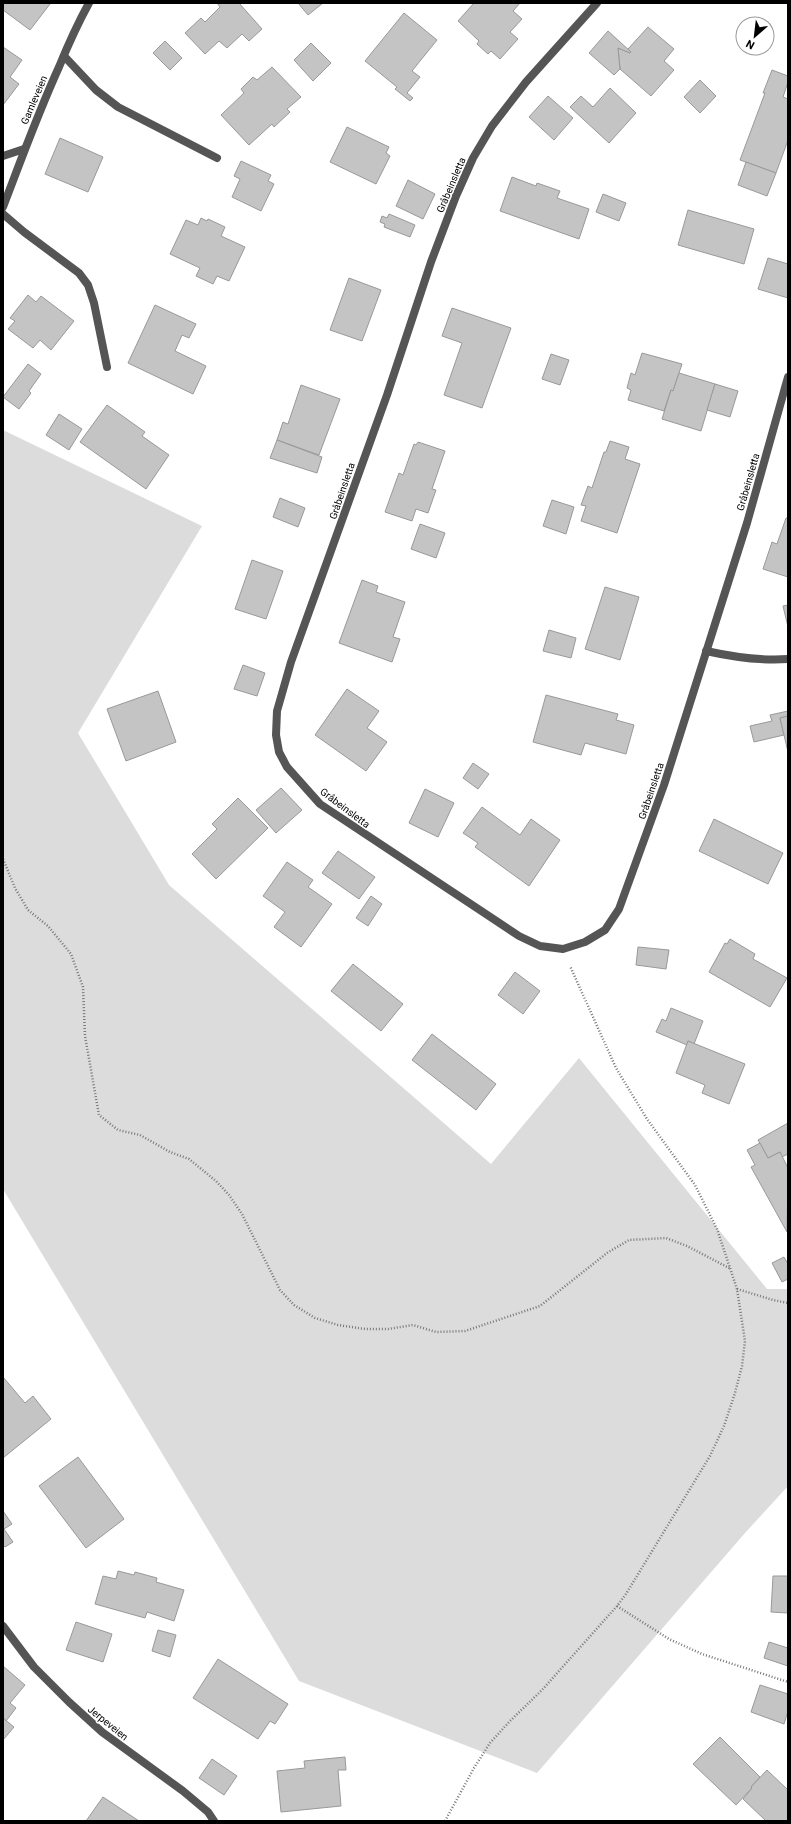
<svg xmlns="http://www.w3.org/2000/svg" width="791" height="1824" font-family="Roboto,sans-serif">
<rect width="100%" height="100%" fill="#fff"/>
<path fill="#dcdcdc" d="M 3,430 L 202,526 L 78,733 L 169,885 L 491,1164 L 579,1058 L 767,1289 L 788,1289 L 788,1486 L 745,1533 L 537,1773 L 299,1681 L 3,1189 Z"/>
<g fill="#c4c4c4" stroke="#999">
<path d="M 3,3 L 49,3 L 50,4 L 30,30 L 3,10 Z"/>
<path d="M 217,3 L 239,3 L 262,29 L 249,41 L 242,34 L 227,48 L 219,41 L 205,54 L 185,33 L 201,18 L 205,22 L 220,7 Z"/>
<path d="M 298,3 L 323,3 L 308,15 Z"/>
<path d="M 474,3 L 520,3 L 513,11 L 522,19 L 510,32 L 518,39 L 500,59 L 491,51 L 488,54 L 477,44 L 479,41 L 458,21 Z"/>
<path d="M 404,13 L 437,40 L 412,71 L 420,77 L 407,93 L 413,98 L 410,101 L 395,89 L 397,87 L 365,61 Z"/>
<path d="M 648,27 L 674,49 L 664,61 L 674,70 L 651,96 L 620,69 L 618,48 L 630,53 L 631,52 L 628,49 Z"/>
<path d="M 608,31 L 631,52 L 630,53 L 618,48 L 620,69 L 614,75 L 589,53 Z"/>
<path d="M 165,41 L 182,58 L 170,70 L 153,53 Z"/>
<path d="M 311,43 L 331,63 L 313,81 L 294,60 Z"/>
<path d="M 3,47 L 22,60 L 10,77 L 19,84 L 3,105 Z"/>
<path d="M 272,67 L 301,97 L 287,109 L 290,112 L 274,127 L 272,124 L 249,145 L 221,115 L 244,93 L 241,89 L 253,77 L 257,80 Z"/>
<path d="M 772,70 L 788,76 L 788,82 L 783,97 L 788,99 L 788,140 L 776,173 L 740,160 L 765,93 L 763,93 Z"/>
<path d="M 700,80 L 716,96 L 700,113 L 684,97 Z"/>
<path d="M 610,88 L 636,113 L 609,143 L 570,107 L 581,96 L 593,107 Z"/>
<path d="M 548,96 L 573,118 L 554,140 L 529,117 Z"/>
<path d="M 347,127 L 389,147 L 386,153 L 390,156 L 376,184 L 330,162 Z"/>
<path d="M 60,138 L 103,157 L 88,192 L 45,174 Z"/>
<path d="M 241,161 L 271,175 L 268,181 L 274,184 L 261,211 L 232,197 L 240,179 L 234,176 Z"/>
<path d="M 746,162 L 776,173 L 767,196 L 738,185 Z"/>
<path d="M 512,177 L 536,186 L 537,183 L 560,191 L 557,198 L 589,209 L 579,239 L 500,211 Z"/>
<path d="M 408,180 L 435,194 L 423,219 L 396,206 Z"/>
<path d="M 603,194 L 626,203 L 619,221 L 596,212 Z"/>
<path d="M 688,210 L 754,229 L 744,264 L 678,245 Z"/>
<path d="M 389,214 L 415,225 L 410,237 L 384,227 L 385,224 L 380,222 L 382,216 L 387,218 Z"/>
<path d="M 201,218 L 207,221 L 208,219 L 225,227 L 221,236 L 245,247 L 229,281 L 217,276 L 213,284 L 196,276 L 200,268 L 170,254 L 186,220 L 198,225 Z"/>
<path d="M 768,258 L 788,264 L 788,298 L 758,289 Z"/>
<path d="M 349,278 L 381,290 L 362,341 L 330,330 Z"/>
<path d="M 28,295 L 36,302 L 41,296 L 74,321 L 51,350 L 40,340 L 33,348 L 8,329 L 15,321 L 10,318 Z"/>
<path d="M 155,305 L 196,324 L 189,338 L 182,335 L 175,351 L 206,366 L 193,394 L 128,363 Z"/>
<path d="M 452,308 L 511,328 L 482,408 L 444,395 L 462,343 L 442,336 Z"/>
<path d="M 642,353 L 682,364 L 673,391 L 671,390 L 664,411 L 628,400 L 631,390 L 627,388 L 631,373 L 635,375 Z"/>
<path d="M 551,354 L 569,360 L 560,385 L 542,379 Z"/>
<path d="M 28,364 L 41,374 L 29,391 L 31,393 L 19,409 L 3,397 Z"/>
<path d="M 679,373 L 715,384 L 701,431 L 662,419 L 671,390 L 673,391 Z"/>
<path d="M 715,384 L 738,391 L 730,417 L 707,410 Z"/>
<path d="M 301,385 L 340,399 L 319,455 L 277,440 L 283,422 L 288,424 Z"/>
<path d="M 107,405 L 145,432 L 142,436 L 169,455 L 146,489 L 80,442 Z"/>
<path d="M 59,414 L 82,429 L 69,450 L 46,435 Z"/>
<path d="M 277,440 L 322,457 L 317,473 L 270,458 Z"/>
<path d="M 610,441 L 629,447 L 625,459 L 640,464 L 617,533 L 581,521 L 586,506 L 581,505 L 588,486 L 592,488 L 604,452 L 606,452 Z"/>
<path d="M 418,442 L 445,451 L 432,489 L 436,490 L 428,513 L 416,509 L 412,521 L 385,512 L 399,473 L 403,475 L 414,444 L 416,445 Z"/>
<path d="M 280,498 L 305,508 L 298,527 L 273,517 Z"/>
<path d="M 552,500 L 574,507 L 566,534 L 543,526 Z"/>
<path d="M 786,518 L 788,518 L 788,577 L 763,569 L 772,542 L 777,544 Z"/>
<path d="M 420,524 L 445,533 L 436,558 L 411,549 Z"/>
<path d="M 252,560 L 283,571 L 266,619 L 235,609 Z"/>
<path d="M 362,580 L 378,586 L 376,592 L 405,602 L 393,637 L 400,639 L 392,662 L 339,643 Z"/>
<path d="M 605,587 L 639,597 L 620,660 L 585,649 Z"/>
<path d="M 788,605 L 788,627 L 783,606 Z"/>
<path d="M 549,630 L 576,638 L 571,658 L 543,651 Z"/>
<path d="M 243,665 L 265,673 L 257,696 L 234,689 Z"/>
<path d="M 347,689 L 379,711 L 367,728 L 387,742 L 366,771 L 315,735 Z"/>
<path d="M 158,691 L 176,742 L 126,761 L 107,709 Z"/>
<path d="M 546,695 L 618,714 L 616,720 L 634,725 L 626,754 L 585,743 L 581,755 L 533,742 Z"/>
<path d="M 788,711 L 788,716 L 780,718 L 784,735 L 754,742 L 750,726 L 772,721 L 770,715 Z"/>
<path d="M 788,716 L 788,752 L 780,718 Z"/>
<path d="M 473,763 L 489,774 L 478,789 L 463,778 Z"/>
<path d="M 281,788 L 302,810 L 276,833 L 256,810 Z"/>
<path d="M 425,789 L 454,803 L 438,837 L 409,823 Z"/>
<path d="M 238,798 L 268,828 L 216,879 L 192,854 L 217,829 L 212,824 Z"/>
<path d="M 482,807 L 520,835 L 531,819 L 560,840 L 529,886 L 475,847 L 478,843 L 463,833 Z"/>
<path d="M 714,819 L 783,853 L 768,884 L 699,851 Z"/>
<path d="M 338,851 L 375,877 L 359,899 L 322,873 Z"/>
<path d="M 287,862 L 313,880 L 308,887 L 332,904 L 301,947 L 274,927 L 285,912 L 263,896 Z"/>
<path d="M 371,896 L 382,904 L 368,926 L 356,918 Z"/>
<path d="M 730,939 L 755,954 L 753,959 L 787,978 L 770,1007 L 709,972 L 725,943 L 727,944 Z"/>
<path d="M 638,947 L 669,950 L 666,969 L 636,965 Z"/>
<path d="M 353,964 L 403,1004 L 381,1031 L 331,991 Z"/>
<path d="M 515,972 L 540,991 L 523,1014 L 498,995 Z"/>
<path d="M 671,1008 L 703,1021 L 694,1044 L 688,1041 L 687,1045 L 656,1032 L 662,1019 L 666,1021 Z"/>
<path d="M 432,1034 L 496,1084 L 476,1110 L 412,1060 Z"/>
<path d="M 688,1041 L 745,1064 L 729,1104 L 702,1093 L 705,1085 L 676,1073 Z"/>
<path d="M 788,1123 L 788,1154 L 782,1157 L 780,1152 L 768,1158 L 758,1140 Z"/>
<path d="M 760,1143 L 768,1158 L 780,1152 L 788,1168 L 787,1232 L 751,1167 L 755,1165 L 747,1150 Z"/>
<path d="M 784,1257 L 788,1264 L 788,1279 L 782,1282 L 772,1263 Z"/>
<path d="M 3,1377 L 25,1403 L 33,1396 L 51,1419 L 3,1458 Z"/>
<path d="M 78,1457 L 124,1519 L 86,1548 L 39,1486 Z"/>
<path d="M 3,1511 L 12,1524 L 4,1529 L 13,1542 L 5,1547 L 3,1545 Z"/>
<path d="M 118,1571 L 134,1575 L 135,1572 L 157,1578 L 156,1582 L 184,1590 L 174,1621 L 147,1612 L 145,1618 L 95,1604 L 103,1576 L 116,1579 Z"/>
<path d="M 773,1576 L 788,1576 L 788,1613 L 771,1612 Z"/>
<path d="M 76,1622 L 112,1634 L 103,1662 L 66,1650 Z"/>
<path d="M 158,1630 L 176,1635 L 170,1657 L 152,1651 Z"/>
<path d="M 769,1642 L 788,1648 L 788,1666 L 764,1658 Z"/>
<path d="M 218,1659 L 288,1704 L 275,1724 L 270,1721 L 258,1739 L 193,1698 Z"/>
<path d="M 3,1666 L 25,1685 L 10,1703 L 16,1708 L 6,1721 L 3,1718 Z"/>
<path d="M 760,1685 L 788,1694 L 788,1711 L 784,1724 L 751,1712 Z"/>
<path d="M 3,1718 L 14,1727 L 3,1740 Z"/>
<path d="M 720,1737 L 760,1777 L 751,1787 L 752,1788 L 736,1805 L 693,1764 Z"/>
<path d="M 345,1757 L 346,1770 L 338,1770 L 341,1806 L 281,1812 L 277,1771 L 305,1768 L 304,1761 Z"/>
<path d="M 212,1759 L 237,1776 L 224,1795 L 199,1778 Z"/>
<path d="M 767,1770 L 788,1790 L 788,1821 L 766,1821 L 743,1799 L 752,1788 L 751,1787 Z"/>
<path d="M 103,1797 L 139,1821 L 86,1821 Z"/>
</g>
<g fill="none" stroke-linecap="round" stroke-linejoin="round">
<g stroke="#777" stroke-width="2.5" stroke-dasharray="1 2" stroke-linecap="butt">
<path d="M 3,859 L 15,888 L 28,910 L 48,926 L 71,954 L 83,987 L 85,1036 L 99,1115 L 118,1130 L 140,1135 L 170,1152 L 189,1159 L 216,1181 L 229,1195 L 242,1214 L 280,1290 L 294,1305 L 315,1318 L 338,1325 L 365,1329 L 388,1329 L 413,1325 L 436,1332 L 465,1331 L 540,1306 L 607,1253 L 629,1240 L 666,1238 L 687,1246 L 731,1269"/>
<path d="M 737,1289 L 773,1300 L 788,1303"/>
<path d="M 617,1606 L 669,1639 L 702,1654 L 788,1682"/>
<path d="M 445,1821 L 474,1768 L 490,1743 L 510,1721 L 542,1690 L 617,1606 L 626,1594 L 710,1456 L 724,1426 L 735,1393 L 742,1366 L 745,1341 L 737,1289 L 717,1229 L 695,1185 L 647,1119 L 616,1068 L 570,966"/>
</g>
<g stroke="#555" stroke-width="8">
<path d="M 64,56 L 96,90 L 118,107 L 217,158"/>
<path d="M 3,156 L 24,149"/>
<path d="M 3,214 L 24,232 L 79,273 L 88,285 L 94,303 L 107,367"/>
</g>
<g stroke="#555" stroke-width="8">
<path d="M 597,3 L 526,82 L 492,126 L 473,158 L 456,196 L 431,262 L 387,395 L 291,662 L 277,711 L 276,735 L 279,752 L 287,767 L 320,804 L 519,936 L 540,946 L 563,949 L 585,942 L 605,930 L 619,909 L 664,785 L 747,523 L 788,377"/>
<path d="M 3,207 C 21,160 38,113 59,67 C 68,45 78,23 89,3"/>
<path d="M 706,651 C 733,657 760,661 788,659"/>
<path d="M 3,1626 L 34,1667 L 69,1702 L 102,1732 L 183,1791 L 208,1812 L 214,1821"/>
</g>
</g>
<g text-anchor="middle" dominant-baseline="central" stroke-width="3" stroke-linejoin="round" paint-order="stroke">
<g font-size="10" fill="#000" stroke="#fff">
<text transform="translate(34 100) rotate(-67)">Gamleveien</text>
<text transform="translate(451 185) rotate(-67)">Gråbeinsletta</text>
<text transform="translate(748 482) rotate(-74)">Gråbeinsletta</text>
<text transform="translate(342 491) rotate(-71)">Gråbeinsletta</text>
<text transform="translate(651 791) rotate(-71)">Gråbeinsletta</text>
<text transform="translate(345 808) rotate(37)">Gråbeinsletta</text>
<text transform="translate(108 1723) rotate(39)">Jerpeveien</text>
</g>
</g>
<rect width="791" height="1824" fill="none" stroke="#000000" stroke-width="8"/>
<g transform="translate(755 36) rotate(208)"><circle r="19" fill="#ffffff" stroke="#999999"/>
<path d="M0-3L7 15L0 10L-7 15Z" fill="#000000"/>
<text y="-6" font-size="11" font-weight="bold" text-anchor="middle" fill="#000000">N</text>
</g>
</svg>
